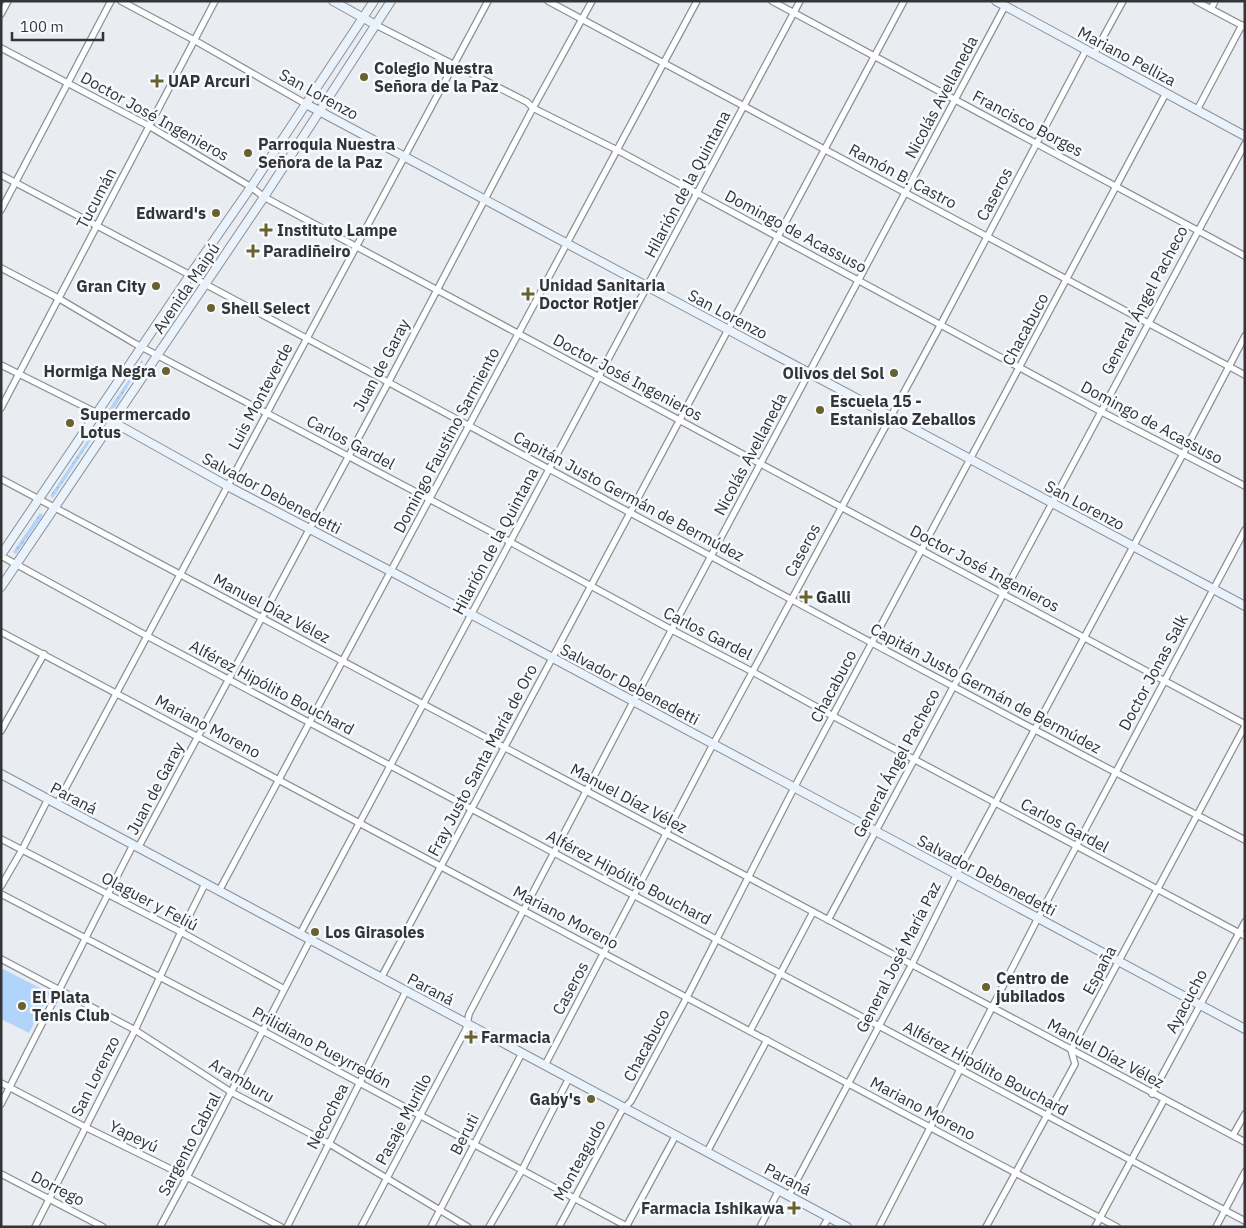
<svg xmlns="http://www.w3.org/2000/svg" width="1246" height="1228" font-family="'IBM Plex Sans',sans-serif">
<defs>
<pattern id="grass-dots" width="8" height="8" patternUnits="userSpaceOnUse" patternTransform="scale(1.25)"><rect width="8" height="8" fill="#b1d4fc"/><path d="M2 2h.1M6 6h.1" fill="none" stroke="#99b7d9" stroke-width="1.8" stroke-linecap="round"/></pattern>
</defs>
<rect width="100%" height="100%" fill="#e9edf2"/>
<g fill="url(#grass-dots)">
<path d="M 142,360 L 143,361 L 111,414 L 107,412 Z"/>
<path d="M 97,426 L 99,428 L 53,498 L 50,496 Z"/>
<path d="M 40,513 L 43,515 L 16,554 L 13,552 Z"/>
</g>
<path fill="#b1d4fc" d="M 1,968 L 50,993 L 29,1033 L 1,1019 Z"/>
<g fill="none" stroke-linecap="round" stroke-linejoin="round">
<defs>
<g id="street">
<path d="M 121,1 L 194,40 L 306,104"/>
<path d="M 548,1 L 1245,375"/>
<path d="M 772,1 L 1245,256"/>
<path d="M 1196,1 L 1245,27"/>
<path d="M 1211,9 L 1215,1"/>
<path d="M 1,14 L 8,1"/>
<path d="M 376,25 L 527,102 L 533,108 L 617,150 L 1100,411 L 1245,486"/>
<path d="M 1,48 L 149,126 L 251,187 L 264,197 L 1245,724"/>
<path d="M 1094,54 L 1123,1"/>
<path d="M 1197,110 L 1242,25"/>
<path d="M 1,175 L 190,275 L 205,284 C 552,469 896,659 1245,840"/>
<path d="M 1,210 L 111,1"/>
<path d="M 1,268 L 58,298 L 134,343 L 501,537 L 672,630 L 753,672 L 833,716 L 1245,936"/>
<path d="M 1,365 L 97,413"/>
<path d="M 1,408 L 215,1"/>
<path d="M 1,479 L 1245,1142"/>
<path d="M 1,556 L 147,636 L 1245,1221"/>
<path d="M 1,632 L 1117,1227"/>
<path d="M 1,731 L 44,654"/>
<path d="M 57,804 L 488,1"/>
<path d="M 1,839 L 181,932 L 284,989"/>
<path d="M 138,848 L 388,383 L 533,108 L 592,1"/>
<path d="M 1,886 L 22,850 L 48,799"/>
<path d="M 219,891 L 697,1"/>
<path d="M 1,894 L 263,1031 L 628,1227"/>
<path d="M 828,920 L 1245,144"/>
<path d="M 300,934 L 800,1"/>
<path d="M 1,959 L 135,1030 L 231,1092 L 328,1143 L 468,1227"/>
<path d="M 381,978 L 904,1"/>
<path d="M 750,1031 L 813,912"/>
<path d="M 545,1065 L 710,750 L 941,324 L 1086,50"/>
<path d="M 1,1083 L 85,1127 L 187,1177 L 281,1227"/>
<path d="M 1152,1094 L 1245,922"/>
<path d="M 1,1104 L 133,845"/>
<path d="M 1233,1135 L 1245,1114"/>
<path d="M 707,1152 L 767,1040"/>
<path d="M 1,1174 L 103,1227"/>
<path d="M 789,1195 L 912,964 L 960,868 L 1183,454 L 1245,336"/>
<path d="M 35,1227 L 135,1030 L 181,932 L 205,884"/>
<path d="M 160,1227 L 187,1177 L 310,940"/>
<path d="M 287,1227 L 406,991"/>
<path d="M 361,1227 L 466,1029 L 469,1014 L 633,702 L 1005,6"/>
<path d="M 431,1227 L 522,1053"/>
<path d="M 489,1227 L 522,1170 L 569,1078"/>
<path d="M 559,1227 L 621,1112 L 631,1101 L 687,997 L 794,788 L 1166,93"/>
<path d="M 626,1227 L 676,1135"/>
<path d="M 760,1227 L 779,1190"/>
<path d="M 823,1227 L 829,1217"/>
<path d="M 879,1227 L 1038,918 L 1245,530"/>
<path d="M 986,1227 L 1075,1064 L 1071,1050 L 1245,726"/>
<path d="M 1095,1227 L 1164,1100"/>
<path d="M 1216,1227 L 1245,1172"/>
</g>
<g id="secondary">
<path d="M 333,1 L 376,25"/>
<path d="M 996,1 L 1245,136"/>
<path d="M 306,104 L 1245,606"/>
<path d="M 97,413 L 233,489 L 396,574 L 1245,1029"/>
<path d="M 1,555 L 190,275 L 251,187 L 374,1"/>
<path d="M 1,587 L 264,197 L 391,1"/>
<path d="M 1,774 L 847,1227"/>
</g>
</defs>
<use href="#street" stroke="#8c9095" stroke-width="8"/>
<use href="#secondary" stroke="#8c9095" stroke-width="10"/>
<use href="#street" stroke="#fff" stroke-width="5.5"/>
<use href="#secondary" stroke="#eaf2fb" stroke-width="8"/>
</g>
<g fill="#68622e" stroke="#f7fafe" stroke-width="2">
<circle cx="364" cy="77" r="5"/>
<path d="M154.5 73.5h5v5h5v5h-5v5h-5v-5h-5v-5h5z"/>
<circle cx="248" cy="153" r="5"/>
<circle cx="216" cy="213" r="5"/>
<path d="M263.5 222.5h5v5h5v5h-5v5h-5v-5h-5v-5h5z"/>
<path d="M250.5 243.5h5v5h5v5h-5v5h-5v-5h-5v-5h5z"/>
<circle cx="156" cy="286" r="5"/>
<path d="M525.5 286.5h5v5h5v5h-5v5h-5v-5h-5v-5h5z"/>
<circle cx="211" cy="308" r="5"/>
<circle cx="166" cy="371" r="5"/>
<circle cx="894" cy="373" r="5"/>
<circle cx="820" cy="410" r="5"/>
<circle cx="70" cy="423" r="5"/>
<path d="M803.5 589.5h5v5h5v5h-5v5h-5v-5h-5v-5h5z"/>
<circle cx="315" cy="932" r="5"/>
<circle cx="986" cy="987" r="5"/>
<circle cx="22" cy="1006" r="5"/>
<path d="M468.5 1029.5h5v5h5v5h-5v5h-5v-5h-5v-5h5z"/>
<circle cx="591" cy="1099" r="5"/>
<path d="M791.5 1200.5h5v5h5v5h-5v5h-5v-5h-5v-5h5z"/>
</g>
<g text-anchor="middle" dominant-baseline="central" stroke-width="5" stroke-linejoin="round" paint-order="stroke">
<g font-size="16" fill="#323436" stroke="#f7fafe">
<text transform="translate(1127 56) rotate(28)">Mariano Pelliza</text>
<text transform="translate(319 94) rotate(29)">San Lorenzo</text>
<text transform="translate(941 97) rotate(-62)">Nicolás Avellaneda</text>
<text transform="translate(155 116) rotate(29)">Doctor José Ingenieros</text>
<text transform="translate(1028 123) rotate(28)">Francisco Borges</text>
<text transform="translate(903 176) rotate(28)">Ramón B. Castro</text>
<text transform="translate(687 184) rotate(-62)">Hilarión de la Quintana</text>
<text transform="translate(994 194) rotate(-62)">Caseros</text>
<text transform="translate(96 198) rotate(-62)">Tucumán</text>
<text transform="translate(796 231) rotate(28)">Domingo de Acassuso</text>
<text transform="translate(186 288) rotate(-56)">Avenida Maipú</text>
<text transform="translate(1144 300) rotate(-62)">General Ángel Pacheco</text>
<text transform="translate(728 314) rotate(28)">San Lorenzo</text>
<text transform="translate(1025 329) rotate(-62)">Chacabuco</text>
<text transform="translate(381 365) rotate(-62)">Juan de Garay</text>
<text transform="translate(628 377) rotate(28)">Doctor José Ingenieros</text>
<text transform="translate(260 396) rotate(-62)">Luis Monteverde</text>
<text transform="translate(1152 422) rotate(28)">Domingo de Acassuso</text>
<text transform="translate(446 440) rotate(-62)">Domingo Faustino Sarmiento</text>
<text transform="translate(351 442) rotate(28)">Carlos Gardel</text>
<text transform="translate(750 454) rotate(-62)">Nicolás Avellaneda</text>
<text transform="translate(272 493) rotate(28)">Salvador Debenedetti</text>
<text transform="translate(629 496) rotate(28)">Capitán Justo Germán de Bermúdez</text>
<text transform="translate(1085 505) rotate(28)">San Lorenzo</text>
<text transform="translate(495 541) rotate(-62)">Hilarión de la Quintana</text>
<text transform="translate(802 550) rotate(-62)">Caseros</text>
<text transform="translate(985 568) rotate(28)">Doctor José Ingenieros</text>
<text transform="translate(272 608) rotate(28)">Manuel Díaz Vélez</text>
<text transform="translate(708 633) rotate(27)">Carlos Gardel</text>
<text transform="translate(1153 672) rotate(-62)">Doctor Jonas Salk</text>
<text transform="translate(630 684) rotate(28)">Salvador Debenedetti</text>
<text transform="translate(833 686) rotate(-62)">Chacabuco</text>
<text transform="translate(272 687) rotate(28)">Alférez Hipólito Bouchard</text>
<text transform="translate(986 688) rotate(28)">Capitán Justo Germán de Bermúdez</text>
<text transform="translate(208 726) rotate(28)">Mariano Moreno</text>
<text transform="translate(482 760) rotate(-62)">Fray Justo Santa María de Oro</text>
<text transform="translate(896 763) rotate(-62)">General Ángel Pacheco</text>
<text transform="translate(155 788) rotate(-62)">Juan de Garay</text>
<text transform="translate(74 798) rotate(28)">Paraná</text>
<text transform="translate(629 798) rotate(28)">Manuel Díaz Vélez</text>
<text transform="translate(1065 825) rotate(28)">Carlos Gardel</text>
<text transform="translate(987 875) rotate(28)">Salvador Debenedetti</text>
<text transform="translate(629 877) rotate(28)">Alférez Hipólito Bouchard</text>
<text transform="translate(150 901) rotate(28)">Olaguer y Feliú</text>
<text transform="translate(566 917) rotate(28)">Mariano Moreno</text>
<text transform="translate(898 957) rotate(-63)">General José María Paz</text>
<text transform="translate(1099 970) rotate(-62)">España</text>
<text transform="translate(570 988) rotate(-62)">Caseros</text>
<text transform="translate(431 989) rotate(28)">Paraná</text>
<text transform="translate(1186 1001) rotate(-62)">Ayacucho</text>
<text transform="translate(646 1045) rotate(-62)">Chacabuco</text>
<text transform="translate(322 1047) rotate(28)">Prilidiano Pueyrredón</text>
<text transform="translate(1106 1053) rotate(28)">Manuel Díaz Vélez</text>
<text transform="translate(986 1068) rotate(28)">Alférez Hipólito Bouchard</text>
<text transform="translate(95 1076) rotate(-63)">San Lorenzo</text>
<text transform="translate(242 1080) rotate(30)">Aramburu</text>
<text transform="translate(923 1108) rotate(28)">Mariano Moreno</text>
<text transform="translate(327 1116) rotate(-63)">Necochea</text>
<text transform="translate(403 1119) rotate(-62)">Pasaje Murillo</text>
<text transform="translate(464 1134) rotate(-63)">Beruti</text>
<text transform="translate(134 1136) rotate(26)">Yapeyú</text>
<text transform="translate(189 1144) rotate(-62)">Sargento Cabral</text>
<text transform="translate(579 1160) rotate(-61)">Monteagudo</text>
<text transform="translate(788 1179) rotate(28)">Paraná</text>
<text transform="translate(58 1188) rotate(27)">Dorrego</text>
</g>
<g font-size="16" font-weight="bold" fill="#323436" stroke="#f7fafe" text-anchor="start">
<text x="374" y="68">Colegio Nuestra<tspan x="374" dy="18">Señora de la Paz</tspan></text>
<text x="168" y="81">UAP Arcuri</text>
<text x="258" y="144">Parroquia Nuestra<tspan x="258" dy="18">Señora de la Paz</tspan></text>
<text x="206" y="213" text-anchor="end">Edward's</text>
<text x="277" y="230">Instituto Lampe</text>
<text x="263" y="251">Paradiñeiro</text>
<text x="539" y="285">Unidad Sanitaria<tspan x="539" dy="18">Doctor Rotjer</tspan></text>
<text x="146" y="286" text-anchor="end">Gran City</text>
<text x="221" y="308">Shell Select</text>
<text x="156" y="371" text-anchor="end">Hormiga Negra</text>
<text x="884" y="373" text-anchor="end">Olivos del Sol</text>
<text x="830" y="401">Escuela 15 -<tspan x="830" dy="18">Estanislao Zeballos</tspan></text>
<text x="80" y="414">Supermercado<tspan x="80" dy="18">Lotus</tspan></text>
<text x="816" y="597">Galli</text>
<text x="325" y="932">Los Girasoles</text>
<text x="996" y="978">Centro de<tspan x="996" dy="18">jubilados</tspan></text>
<text x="32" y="997">El Plata<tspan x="32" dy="18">Tenis Club</tspan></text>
<text x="481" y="1037">Farmacia</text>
<text x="581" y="1099" text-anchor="end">Gaby's</text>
<text x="784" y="1208" text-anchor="end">Farmacia Ishikawa</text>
</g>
</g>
<rect width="1246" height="1228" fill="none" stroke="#323436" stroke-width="5"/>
<path d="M12 32v8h91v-8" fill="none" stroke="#323436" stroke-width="2.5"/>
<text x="20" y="32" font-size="15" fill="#323436" stroke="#f7fafe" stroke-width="4" paint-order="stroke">100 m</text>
</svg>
